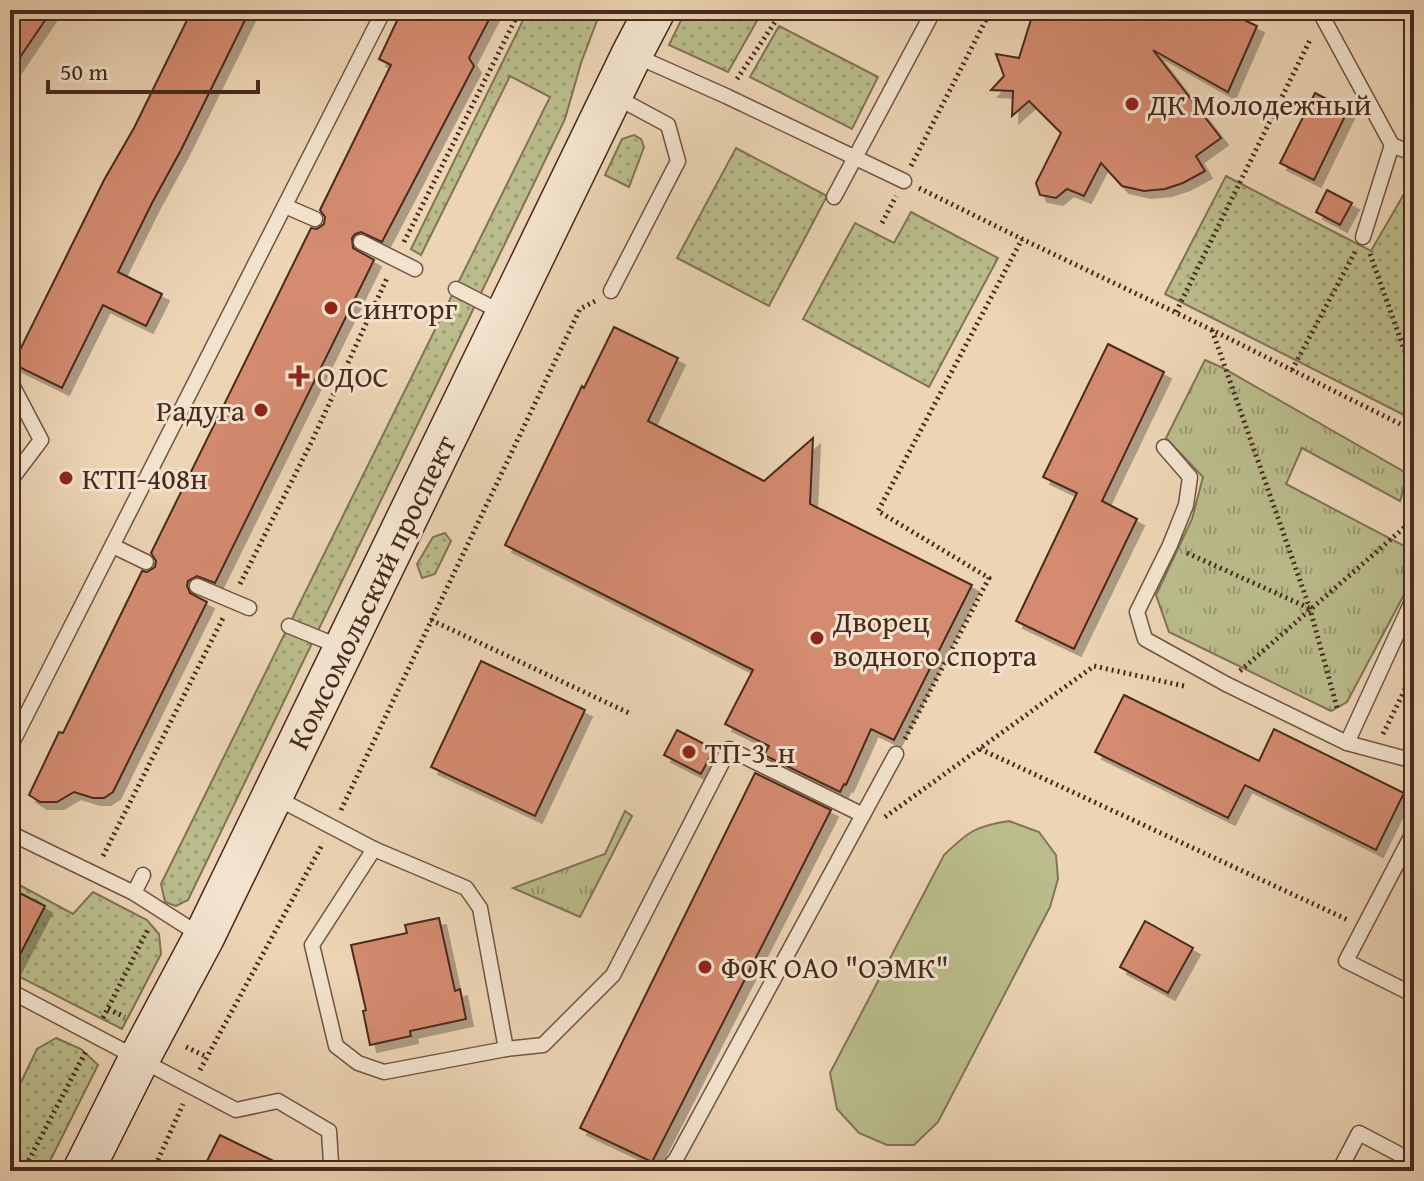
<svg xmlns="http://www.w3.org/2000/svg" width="1424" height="1181" font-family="'Gentium Book Plus',serif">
<defs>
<pattern id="grass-dots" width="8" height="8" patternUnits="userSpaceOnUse" patternTransform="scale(2)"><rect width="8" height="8" fill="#babc8b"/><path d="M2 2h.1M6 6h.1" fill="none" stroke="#999971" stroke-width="1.8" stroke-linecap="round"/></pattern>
<pattern id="park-tufts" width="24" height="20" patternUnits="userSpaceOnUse" patternTransform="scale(2)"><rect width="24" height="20" fill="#babc8b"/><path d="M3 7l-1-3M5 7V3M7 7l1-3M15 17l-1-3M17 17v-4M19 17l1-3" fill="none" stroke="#999971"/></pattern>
<filter id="shadow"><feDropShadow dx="7" dy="7" stdDeviation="0" flood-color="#0004"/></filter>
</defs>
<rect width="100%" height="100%" fill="#ecd4b4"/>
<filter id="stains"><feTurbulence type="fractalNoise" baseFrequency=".0025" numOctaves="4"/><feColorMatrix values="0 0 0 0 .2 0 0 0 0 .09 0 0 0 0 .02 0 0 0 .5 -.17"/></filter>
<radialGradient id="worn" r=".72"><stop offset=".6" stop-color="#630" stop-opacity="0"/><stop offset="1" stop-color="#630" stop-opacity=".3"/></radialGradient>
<g fill="url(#grass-dots)" stroke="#817354" stroke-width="2">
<path d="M 528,10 L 601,10 L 581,63 L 565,119 L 188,900 L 176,906 L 165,902 L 161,884 L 550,97 L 510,76 L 421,255 L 411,249 Z"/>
<path d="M 686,10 L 763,10 L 728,72 L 669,45 Z"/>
<path d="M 779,26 L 878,77 L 852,129 L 750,77 Z"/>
<path d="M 634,135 L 641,139 L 644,147 L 629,187 L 605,175 L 622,139 Z"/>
<path d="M 736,148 L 827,196 L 769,306 L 677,258 Z"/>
<path d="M 1226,176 L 1371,251 L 1405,192 L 1414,197 L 1414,420 L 1165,294 Z"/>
<path d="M 911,212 L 998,258 L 929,387 L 803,319 L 855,223 L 894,243 Z"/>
<path d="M 445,533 L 451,541 L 435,574 L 422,578 L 417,564 L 433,537 Z"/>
<path d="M 10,880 L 73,914 L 93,892 L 147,920 L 159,934 L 161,954 L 122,1029 L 10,972 Z"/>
<path d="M 56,1038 L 81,1049 L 98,1065 L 45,1171 L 10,1171 L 10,1105 L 37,1049 Z"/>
</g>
<g fill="url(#park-tufts)" stroke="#817354" stroke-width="2">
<path d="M 1205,360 L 1223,368 L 1408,474 L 1400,501 L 1302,448 L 1286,484 L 1414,551 L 1414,576 L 1347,702 L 1331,711 L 1169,632 L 1156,595 L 1192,519 L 1203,477 L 1166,438 Z"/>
<path d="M 625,811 L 632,816 L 580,917 L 513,888 L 605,854 Z"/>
</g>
<path fill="#babc8b" stroke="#817354" stroke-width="2" d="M 1009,821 L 1039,832 L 1056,855 L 1058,879 L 1050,907 L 938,1122 L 914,1145 L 887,1145 L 859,1133 L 837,1109 L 830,1073 L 944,855 C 968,832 975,826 1009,821 Z"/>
<g fill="#d48b6f" stroke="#482a1d" stroke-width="2" filter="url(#shadow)">
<path d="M 10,10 L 52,10 L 10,72 Z"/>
<path d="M 192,10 L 250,10 L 181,150 L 152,203 L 118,272 L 162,294 L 146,326 L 103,305 L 62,388 L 13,364 L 104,180 L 134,128 Z"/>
<path d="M 402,10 L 494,10 L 469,58 L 474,66 L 382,242 L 361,232 L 355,234 L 352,238 L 353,248 L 374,260 L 215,583 L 197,576 L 188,581 L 187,586 L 190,593 L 207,602 L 113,792 L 104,798 L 93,798 L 74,792 L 57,802 L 40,802 L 29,795 L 59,732 L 63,733 L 142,571 L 147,572 L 155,567 L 156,561 L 151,553 L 311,228 L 317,229 L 324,224 L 325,217 L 320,210 L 391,65 L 379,59 Z"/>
<path d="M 1034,10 L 1223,10 L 1257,26 L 1228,92 L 1153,50 L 1221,138 L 1196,156 L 1205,171 L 1183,183 L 1165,189 L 1144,191 L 1122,186 L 1101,163 L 1084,196 L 1067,189 L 1056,198 L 1040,195 L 1036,183 L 1061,133 L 1029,101 L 1012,116 L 1013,91 L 991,90 L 1004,76 L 996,54 L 1019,58 Z"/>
<path d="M 1315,93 L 1348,110 L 1314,180 L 1280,163 Z"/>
<path d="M 1327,190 L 1352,203 L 1340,225 L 1316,212 Z"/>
<path d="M 614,327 L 678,358 L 648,421 L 764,481 L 813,438 L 810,504 L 972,585 L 894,740 L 871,729 L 846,785 L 844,784 L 840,792 L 764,755 L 769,746 L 725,724 L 753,670 L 505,545 L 582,386 L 584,388 Z"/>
<path d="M 1108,344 L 1164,372 L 1102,501 L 1137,519 L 1074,649 L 1016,621 L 1077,493 L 1043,477 Z"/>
<path d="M 481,661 L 585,710 L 535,816 L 431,767 Z"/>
<path d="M 1124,695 L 1259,761 L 1274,729 L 1404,793 L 1376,850 L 1245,785 L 1228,818 L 1095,752 Z"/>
<path d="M 677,730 L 714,749 L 701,774 L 664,755 Z"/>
<path d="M 755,773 L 831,810 L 652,1162 L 580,1128 Z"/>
<path d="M 10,888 L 45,906 L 10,974 Z"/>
<path d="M 439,918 L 455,991 L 460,989 L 466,1019 L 410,1031 L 411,1036 L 370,1045 L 363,1011 L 366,1010 L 351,945 L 407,933 L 405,925 Z"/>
<path d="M 1145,921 L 1193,948 L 1168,993 L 1120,967 Z"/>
<path d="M 220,1135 L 294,1171 L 202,1171 Z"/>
</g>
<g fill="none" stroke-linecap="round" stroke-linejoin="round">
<defs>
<g id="service">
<path d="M 1322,16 L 1392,145 L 1414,154"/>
<path d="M 636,56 L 726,96 L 904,181"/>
<path d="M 834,197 L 934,10"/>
<path d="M 285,206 L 315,219"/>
<path d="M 1363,237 L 1392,145"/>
<path d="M 361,242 L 415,269"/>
<path d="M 456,289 L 505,314"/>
<path d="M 611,291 L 678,161 L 668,125 L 616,97"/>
<path d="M 10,381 L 41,440 L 10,481"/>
<path d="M 1164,447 L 1190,477 L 1186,505 L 1170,545 L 1137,612 L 1145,639 L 1226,684 L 1347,743 L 1414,761"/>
<path d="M 113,546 L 146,562"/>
<path d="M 197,586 L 249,608"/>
<path d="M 289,626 L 343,648"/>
<path d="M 1347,743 L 1414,597"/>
<path d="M 10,747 L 384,10"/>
<path d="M 273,796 L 374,849 L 466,888 L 480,908 L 506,1049"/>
<path d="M 1414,831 L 1346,961 L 1414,995"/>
<path d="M 10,833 L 134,893 L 200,935"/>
<path d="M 374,849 L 312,945 L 336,1046 L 358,1063 L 384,1072 L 506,1049 L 543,1045 L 613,975 L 729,749 L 863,815"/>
<path d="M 134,893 L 143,875"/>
<path d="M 10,991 L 236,1110 L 278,1101 L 329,1131 L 331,1163"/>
<path d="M 666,1171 L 676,1159 L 896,754"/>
<path d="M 1339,1171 L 1359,1133 L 1414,1162"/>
</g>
<path id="secondary" d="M 83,1171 L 139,1059 L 204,937 L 632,54 L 655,10"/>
</defs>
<use href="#service" stroke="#715443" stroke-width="17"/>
<use href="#secondary" stroke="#482a1d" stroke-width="43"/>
<g stroke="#482a1d" stroke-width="5" stroke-dasharray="2 4" stroke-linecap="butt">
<path d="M 1343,15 L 1414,10"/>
<path d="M 737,79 L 783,10"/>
<path d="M 911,166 L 991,10"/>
<path d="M 919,188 L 1022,239 L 1212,330 L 1414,431"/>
<path d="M 882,223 L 896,196"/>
<path d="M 404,242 L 520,10"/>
<path d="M 1370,254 L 1414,377"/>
<path d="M 1176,312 L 1311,38"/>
<path d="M 1212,330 L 1310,609 L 1338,711"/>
<path d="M 1292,370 L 1355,252"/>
<path d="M 1187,553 L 1309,608"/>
<path d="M 240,584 L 311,443 L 388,276"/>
<path d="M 431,620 L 631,714"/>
<path d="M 1240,671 L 1414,519"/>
<path d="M 1383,734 L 1414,671"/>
<path d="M 905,739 L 989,578 L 878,511 L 1022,239"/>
<path d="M 980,749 L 1348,920"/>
<path d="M 341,810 L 580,309 L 597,300"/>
<path d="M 885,817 L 1094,666 L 1184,686"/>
<path d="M 103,856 L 223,618"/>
<path d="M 1414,950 L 1408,960 L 1414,963"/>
<path d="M 108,1009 L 125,1017"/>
<path d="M 103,1018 L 149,927"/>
<path d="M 186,1047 L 207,1057"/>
<path d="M 200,1070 L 323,843"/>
<path d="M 23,1171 L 86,1051"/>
<path d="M 153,1171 L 183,1104"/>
</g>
<use href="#service" stroke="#f3e3ce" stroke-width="14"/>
<use href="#secondary" stroke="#f3e3ce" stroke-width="40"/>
</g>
<g fill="#8f2418" stroke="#f3e3ce" stroke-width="3">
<circle cx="1132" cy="104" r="8"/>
<circle cx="331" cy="308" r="8"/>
<path d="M295 364h8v8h8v8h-8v8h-8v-8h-8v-8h8z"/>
<circle cx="261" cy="410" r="8"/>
<circle cx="66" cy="478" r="8"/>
<circle cx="817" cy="638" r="8"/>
<circle cx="689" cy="752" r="8"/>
<circle cx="705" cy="967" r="8"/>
</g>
<g text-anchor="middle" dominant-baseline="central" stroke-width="6" stroke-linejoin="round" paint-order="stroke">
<g font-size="30" fill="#482a1d" stroke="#f3e3ce" text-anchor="start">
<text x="1148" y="104">ДК Молодежный</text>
<text x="347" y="308">Синторг</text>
<text x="317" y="376">ОДОС</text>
<text x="245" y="410" text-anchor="end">Радуга</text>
<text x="82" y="478">КТП-408н</text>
<text x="833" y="621">Дворец<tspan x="833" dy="34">водного спорта</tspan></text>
<text x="705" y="752">ТП-3_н</text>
<text x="721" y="967">ФОК ОАО "ОЭМК"</text>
</g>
<g font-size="30" fill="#482a1d" stroke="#f3e3ce">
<text transform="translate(371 592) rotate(-64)">Комсомольский проспект</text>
</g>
</g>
<rect width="1424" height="1181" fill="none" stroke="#ecd4b4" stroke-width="40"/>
<rect x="12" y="12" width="1400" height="1157" fill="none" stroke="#482a1d" stroke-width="4"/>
<rect x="20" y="20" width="1384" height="1141" fill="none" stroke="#482a1d" stroke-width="2"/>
<path d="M48 80v12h210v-12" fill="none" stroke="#482a1d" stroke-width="4"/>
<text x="60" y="80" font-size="24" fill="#482a1d" stroke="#f3e3ce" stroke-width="6" paint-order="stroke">50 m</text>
<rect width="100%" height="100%" filter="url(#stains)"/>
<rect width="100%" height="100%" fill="url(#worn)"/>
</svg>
